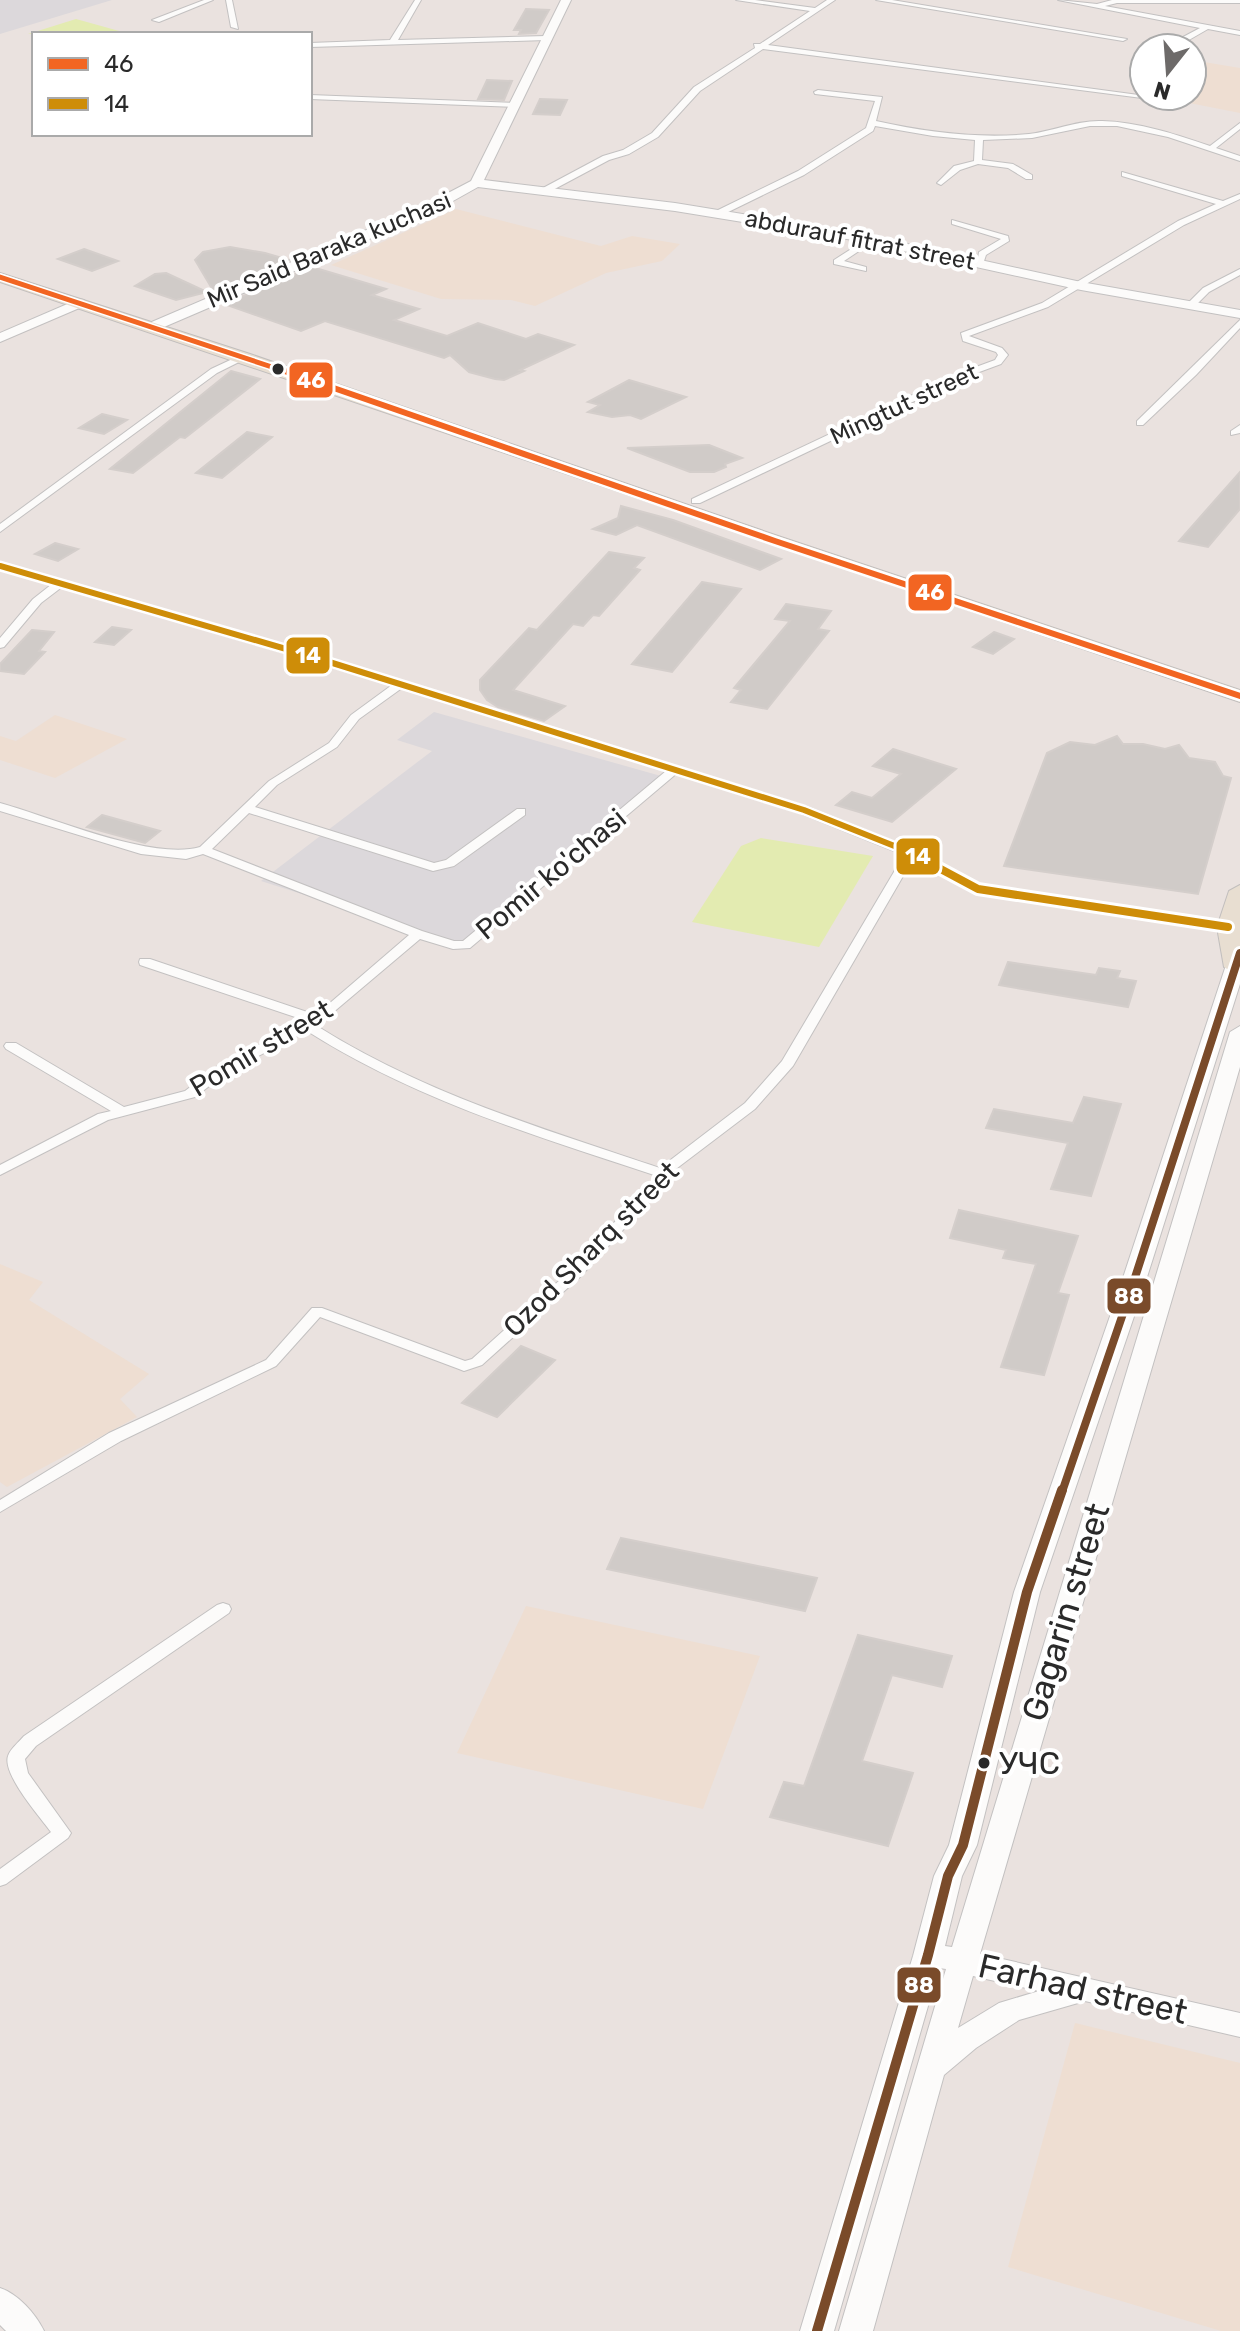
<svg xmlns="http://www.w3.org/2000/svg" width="1240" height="2331" font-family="Rubik,sans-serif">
<rect width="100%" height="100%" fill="#eae2df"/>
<g fill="#dcd8db">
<path d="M 0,0 L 112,0 L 0,34 Z"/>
<path d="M 434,712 L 661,776 L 462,945 L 261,881 L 432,751 L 397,740 Z"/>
</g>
<g fill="#eeded2">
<path d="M 1192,60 L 1240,68 L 1240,113 L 1154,96 L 1192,96 Z"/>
<path d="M 456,209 L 601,246 L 632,236 L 680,244 L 662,261 L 606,273 L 535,306 L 511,300 L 441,299 L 331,265 Z"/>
<path d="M 55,715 L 127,739 L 55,778 L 0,760 L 0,736 L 16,741 Z"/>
<path d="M 0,1264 L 43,1282 L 29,1300 L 149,1374 L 120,1399 L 137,1417 L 7,1487 L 0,1482 Z"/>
<path d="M 526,1606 L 760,1656 L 703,1809 L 457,1753 Z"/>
<path d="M 1075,2023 L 1240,2063 L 1240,2331 L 1221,2331 L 1008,2267 Z"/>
</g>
<g fill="#e3ebb1">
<path d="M 76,19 L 130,34 L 28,34 Z"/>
<path d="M 761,838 L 873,856 L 819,947 L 692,922 L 741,846 Z"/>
</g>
<g fill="#d0cbc8" stroke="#d4cecb" stroke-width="2">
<path d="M 526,9 L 549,10 L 536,33 L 519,34 L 521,30 L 514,30 Z"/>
<path d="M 487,80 L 512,81 L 504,100 L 478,99 Z"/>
<path d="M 540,99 L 567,100 L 560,115 L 533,114 Z"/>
<path d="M 230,247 L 265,253 L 289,260 L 214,292 L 195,260 L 203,252 Z"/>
<path d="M 84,249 L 118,261 L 92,271 L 58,259 Z"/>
<path d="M 312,267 L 386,289 L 372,295 L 419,309 L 394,320 L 447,336 L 478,323 L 526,339 L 538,334 L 574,345 L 520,370 L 524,371 L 504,380 L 495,379 L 469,372 L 450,355 L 444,358 L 325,321 L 301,331 L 224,304 Z"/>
<path d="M 166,273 L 207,292 L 176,300 L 135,286 L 155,274 Z"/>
<path d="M 231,371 L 260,379 L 185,438 L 180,437 L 133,473 L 110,469 Z"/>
<path d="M 629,380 L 686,397 L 641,419 L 630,415 L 612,417 L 588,412 L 600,405 L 588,402 Z"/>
<path d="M 102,414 L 127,420 L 104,434 L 79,428 Z"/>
<path d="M 247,432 L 272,437 L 222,478 L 196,473 Z"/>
<path d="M 709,445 L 742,458 L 725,464 L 726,467 L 714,472 L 690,472 L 627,448 Z"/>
<path d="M 1240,472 L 1240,509 L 1208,547 L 1179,541 Z"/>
<path d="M 621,506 L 673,520 L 781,559 L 760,570 L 637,525 L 616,535 L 593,529 L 618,518 Z"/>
<path d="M 55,543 L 78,549 L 58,561 L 35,554 Z"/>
<path d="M 609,552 L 644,558 L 634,568 L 640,570 L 599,616 L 593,615 L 583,626 L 573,624 L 513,690 L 565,706 L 544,721 L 498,707 L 487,700 L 480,690 L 480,680 L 529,628 L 537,630 Z"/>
<path d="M 702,582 L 741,589 L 672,672 L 632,664 Z"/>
<path d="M 786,604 L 831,611 L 818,629 L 829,631 L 767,709 L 731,702 L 741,690 L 734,688 L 790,621 L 775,619 Z"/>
<path d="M 112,627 L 131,630 L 114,645 L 95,642 Z"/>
<path d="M 32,630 L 54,632 L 39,651 L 45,652 L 24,674 L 0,671 L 0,664 Z"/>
<path d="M 994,632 L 1014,639 L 993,654 L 973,647 Z"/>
<path d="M 1117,736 L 1123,744 L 1143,744 L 1165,749 L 1179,745 L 1189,758 L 1215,762 L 1223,776 L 1231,778 L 1198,894 L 1004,866 L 1047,753 L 1070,742 L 1095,745 Z"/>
<path d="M 893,749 L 956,769 L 892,822 L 836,805 L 852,792 L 872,798 L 901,774 L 873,766 Z"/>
<path d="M 102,815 L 160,831 L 145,843 L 87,827 Z"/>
<path d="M 1008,962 L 1096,975 L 1099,968 L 1120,971 L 1117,978 L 1136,981 L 1128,1007 L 999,985 Z"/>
<path d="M 1084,1097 L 1121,1104 L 1091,1196 L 1051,1189 L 1068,1143 L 986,1128 L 994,1109 L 1073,1123 Z"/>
<path d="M 959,1210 L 1078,1236 L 1058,1293 L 1069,1295 L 1044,1375 L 1001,1367 L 1036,1264 L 1003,1258 L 1006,1250 L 950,1238 Z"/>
<path d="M 521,1346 L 555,1360 L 497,1417 L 462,1403 Z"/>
<path d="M 621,1538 L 817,1578 L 805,1611 L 607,1569 Z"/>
<path d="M 858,1635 L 952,1656 L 942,1687 L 892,1675 L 862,1761 L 913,1773 L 888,1846 L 770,1817 L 784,1782 L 804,1786 Z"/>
</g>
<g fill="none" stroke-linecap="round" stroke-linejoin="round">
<defs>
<g id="street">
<path d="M 204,0 L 213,0 L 159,22 L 152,20 Z"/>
<path d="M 226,0 L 232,0 L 238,29 L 231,27 Z"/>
<path d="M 415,0 L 421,0 L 398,40 L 546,36 L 550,38 L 546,40 L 310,47 L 310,43 L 390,40 Z"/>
<path d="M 736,0 L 755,0 L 815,8 L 827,0 L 835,0 L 768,45 L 1146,96 L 1142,98 L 763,49 L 700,91 L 658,137 L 629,154 L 609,160 L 549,192 L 543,192 L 543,188 L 603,156 L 623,150 L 652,133 L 694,87 L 755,48 L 754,44 L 760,44 L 810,11 Z"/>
<path d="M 876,0 L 892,0 L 1127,39 L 1123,41 Z"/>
<path d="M 1058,0 L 1097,4 L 1112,0 L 1240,0 L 1240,3 L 1117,3 L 1105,6 L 1240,31 L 1240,35 L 1208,29 L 1175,48 L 1168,48 L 1168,45 L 1200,28 Z"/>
<path d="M 818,90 L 882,97 L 876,121 C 926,132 978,139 1029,134 C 1054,131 1077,120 1102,121 C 1139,122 1175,134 1210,146 L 1240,123 L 1240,129 L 1216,148 L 1240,156 L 1240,161 L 1168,137 L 1117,126 L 1090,126 L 1032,138 L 983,140 L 982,160 L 1013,164 L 1032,175 L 1032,179 L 1026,179 L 1008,168 L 978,164 L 960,170 L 941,185 L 937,183 L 954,166 L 974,161 L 975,140 L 933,136 L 875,126 L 873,131 L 804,175 L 720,216 L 714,216 L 714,212 L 798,171 L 866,128 L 875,101 L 815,94 L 814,92 Z"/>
<path d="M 310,95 L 514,103 L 518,105 L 514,107 L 310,99 Z"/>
<path d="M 1122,172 L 1223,201 L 1240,194 L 1240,199 L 1184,225 L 1048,307 L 969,336 L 1002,348 L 1008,355 L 1001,364 L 963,378 L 700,503 L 692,503 L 692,499 L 957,374 L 995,360 L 998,355 L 996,352 L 963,341 L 961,333 L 1042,303 L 1178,221 L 1216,204 L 1122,176 Z"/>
<path d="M 952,220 L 1008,236 L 1009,241 L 986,255 L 983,264 L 977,264 L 979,252 L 1001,239 L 952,224 Z"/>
<path d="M 870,237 L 877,239 L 844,261 L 866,267 L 866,271 L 834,264 L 834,260 Z"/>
<path d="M 1240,269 L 1240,275 L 1209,292 L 1194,307 L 1188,307 L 1188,303 L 1203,288 Z"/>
<path d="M 1240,320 L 1240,328 L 1196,375 L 1143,425 L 1137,425 L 1137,421 Z"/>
<path d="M 241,355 L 249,357 L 217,373 L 0,532 L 0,524 L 211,369 Z"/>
<path d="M 1240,425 L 1240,433 L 1231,435 L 1231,431 Z"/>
<path d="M 0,563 L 314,654 L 808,807 L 915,850 L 981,886 L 1228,923 L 1234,927 L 1228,931 L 978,893 L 913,859 L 793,1066 L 755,1109 L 668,1175 L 664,1185 L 581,1276 L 482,1365 L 464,1371 L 459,1369 L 320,1317 L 276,1366 L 121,1441 L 0,1512 L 0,1500 L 109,1433 L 266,1360 L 312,1308 L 322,1308 L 465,1361 L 472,1359 L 571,1270 L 652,1181 L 654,1175 C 533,1135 416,1100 307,1031 L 229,1071 L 195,1097 L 108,1120 L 0,1175 L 0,1165 L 98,1114 L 111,1111 L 6,1049 L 4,1046 L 6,1043 L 16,1043 L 124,1107 L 185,1091 L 219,1065 L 307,1021 L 140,965 L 139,962 L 140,959 L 150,959 L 316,1015 L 409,935 L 203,854 L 186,859 L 141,854 L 0,811 L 0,803 C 51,817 152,861 200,847 L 269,781 L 329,743 L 351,715 L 392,685 L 62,587 L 41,603 L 4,647 L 0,648 L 0,638 L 33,599 L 52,584 L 0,569 ZM 402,688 L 666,771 L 463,941 L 454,941 L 422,931 L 212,849 L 249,813 L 433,871 L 454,866 L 525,815 L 525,809 L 517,809 L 446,860 L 434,863 L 255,807 L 277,785 L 337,747 L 359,719 ZM 676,774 L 800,813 L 904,855 L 782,1061 L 745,1103 L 660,1168 C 541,1128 423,1093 317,1026 L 420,939 L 453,949 L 470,948 Z"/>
<path d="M 223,1603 L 229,1605 L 231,1609 L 229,1613 L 36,1746 L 25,1759 L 28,1773 L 71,1833 L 68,1838 L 6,1884 L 0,1886 L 0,1869 L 51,1832 C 40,1817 2,1774 8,1756 C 10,1749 19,1742 24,1736 L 217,1605 Z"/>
</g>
<g id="secondary">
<path d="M 561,0 L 571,0 L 484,180 L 675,203 L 853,232 L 1081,282 L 1240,310 L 1240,318 L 1081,290 L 853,240 L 675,211 L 478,187 L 437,210 L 157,330 L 147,330 L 147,324 L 427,204 L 471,181 Z"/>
<path d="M 79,299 L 84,300 L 84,306 L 0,342 L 0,333 Z"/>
<path d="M 1240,947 L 1240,984 L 1141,1296 L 1040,1592 L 977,1845 L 962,1876 L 945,1946 L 952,1947 L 1230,1032 L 1240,1026 L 1240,1067 L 980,1954 L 1240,2013 L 1240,2037 L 1085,2001 L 1019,2020 L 976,2048 L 944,2075 L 873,2331 L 839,2331 L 946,1969 L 939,1968 L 834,2331 L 800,2331 L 913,1956 L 934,1876 L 949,1845 L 1014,1592 L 1117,1296 L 1230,953 ZM 973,1976 L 1039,1991 L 999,2003 L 958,2028 Z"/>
<path d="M 0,2288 C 18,2294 35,2313 44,2331 L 6,2331 L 0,2325 Z"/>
</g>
<g id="primary">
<path d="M 0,273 L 250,354 L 781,537 L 1240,690 L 1240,702 L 0,282 Z"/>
<path d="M 1240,885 L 1240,972 L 1235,974 L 1224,967 L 1217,927 L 1229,891 Z"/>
</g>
</defs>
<use href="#street" stroke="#c3c1c1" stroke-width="2"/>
<use href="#secondary" stroke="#c3c1c1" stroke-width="2"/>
<use href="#primary" stroke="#c1bebd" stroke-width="2"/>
<use href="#street" fill="#fcfbfa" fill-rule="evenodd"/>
<use href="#secondary" fill="#fcfbfa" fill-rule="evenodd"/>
<use href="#primary" fill="#e8ded1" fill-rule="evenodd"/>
<defs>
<path id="bus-1-far1" d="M 0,277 L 278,369"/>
<path id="bus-1" d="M 273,367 L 775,541 L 1240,696"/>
<path id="bus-2-far1" d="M 0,566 L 310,656 L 804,810 L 912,853"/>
<path id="bus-2" d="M 907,851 L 978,889 L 1228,927"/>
<path id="bus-3-far1" d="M 1062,1492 L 1129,1296 L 1240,953"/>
<path id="bus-3" d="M 817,2331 L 928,1955 L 948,1876 L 963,1845 L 1027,1592 L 1062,1490"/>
</defs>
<use href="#bus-1-far1" stroke="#fff" stroke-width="8"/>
<use href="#bus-1" stroke="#fff" stroke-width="11"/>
<use href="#bus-2-far1" stroke="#fff" stroke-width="11"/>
<use href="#bus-2" stroke="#fff" stroke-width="14"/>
<use href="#bus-3-far1" stroke="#fff" stroke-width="14"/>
<use href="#bus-3" stroke="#fff" stroke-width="16"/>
<use href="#bus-1-far1" stroke="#f26522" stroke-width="5"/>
<use href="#bus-1" stroke="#f26522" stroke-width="6"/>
<use href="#bus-2-far1" stroke="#ce8d08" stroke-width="6"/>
<use href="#bus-2" stroke="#ce8d08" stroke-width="8"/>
<use href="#bus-3-far1" stroke="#7a4b2a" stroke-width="8"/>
<use href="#bus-3" stroke="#7a4b2a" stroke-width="10"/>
</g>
<g fill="#2a2a2a" stroke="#fff" stroke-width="3">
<circle cx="278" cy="369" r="7"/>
<circle cx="984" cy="1763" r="7"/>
</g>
<g text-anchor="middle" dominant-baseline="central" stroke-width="8" stroke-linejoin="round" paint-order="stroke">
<g font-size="24" fill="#2a2a2a" stroke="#fff">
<text transform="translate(860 240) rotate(11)">abdurauf fitrat street</text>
<text transform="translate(329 250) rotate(-23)">Mir Said Baraka kuchasi</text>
<text transform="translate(904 404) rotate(-25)">Mingtut street</text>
</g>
<g font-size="28" fill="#2a2a2a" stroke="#fff">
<text transform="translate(551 874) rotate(-40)">Pomir ko'chasi</text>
<text transform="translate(261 1048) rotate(-31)">Pomir street</text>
<text transform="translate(591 1249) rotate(-45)">Ozod Sharq street</text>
</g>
<g font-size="32" fill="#2a2a2a" stroke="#fff" text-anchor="start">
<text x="999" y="1763">УЧС</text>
</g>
<g font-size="34" fill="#2a2a2a" stroke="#fff">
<text transform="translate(1066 1612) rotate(-73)">Gagarin street</text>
<text transform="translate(1083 1989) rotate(13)">Farhad street</text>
</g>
</g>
<g stroke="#fff" stroke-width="3">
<rect x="288" y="361" width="46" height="38" rx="8" fill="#f26522"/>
<rect x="907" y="573" width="46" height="39" rx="8" fill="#f26522"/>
<rect x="285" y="636" width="46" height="39" rx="8" fill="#ce8d08"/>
<rect x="895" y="837" width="46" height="39" rx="8" fill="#ce8d08"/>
<rect x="1106" y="1277" width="46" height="38" rx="8" fill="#7a4b2a"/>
<rect x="896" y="1966" width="46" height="38" rx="8" fill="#7a4b2a"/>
</g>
<g font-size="22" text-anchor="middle" font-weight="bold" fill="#fff">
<text x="311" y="388">46</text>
<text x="930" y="600">46</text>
<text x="308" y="663">14</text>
<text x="918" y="864">14</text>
<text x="1129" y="1304">88</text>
<text x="919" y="1993">88</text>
</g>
<rect x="32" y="32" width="280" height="104" fill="#ffffff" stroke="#aaaaaa" stroke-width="2"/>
<rect x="48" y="58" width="40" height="12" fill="#f26522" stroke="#aaaaaa" stroke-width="2"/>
<text x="104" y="72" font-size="24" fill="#2a2a2a">46</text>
<rect x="48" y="98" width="40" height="12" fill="#ce8d08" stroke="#aaaaaa" stroke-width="2"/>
<text x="104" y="112" font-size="24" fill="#2a2a2a">14</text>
<g transform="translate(1168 72) rotate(197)"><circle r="38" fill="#ffffff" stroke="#aaaaaa" stroke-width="2"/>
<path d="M0-6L14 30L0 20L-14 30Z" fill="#6d6a69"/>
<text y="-12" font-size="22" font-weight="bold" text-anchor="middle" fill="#2a2a2a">N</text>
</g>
</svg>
